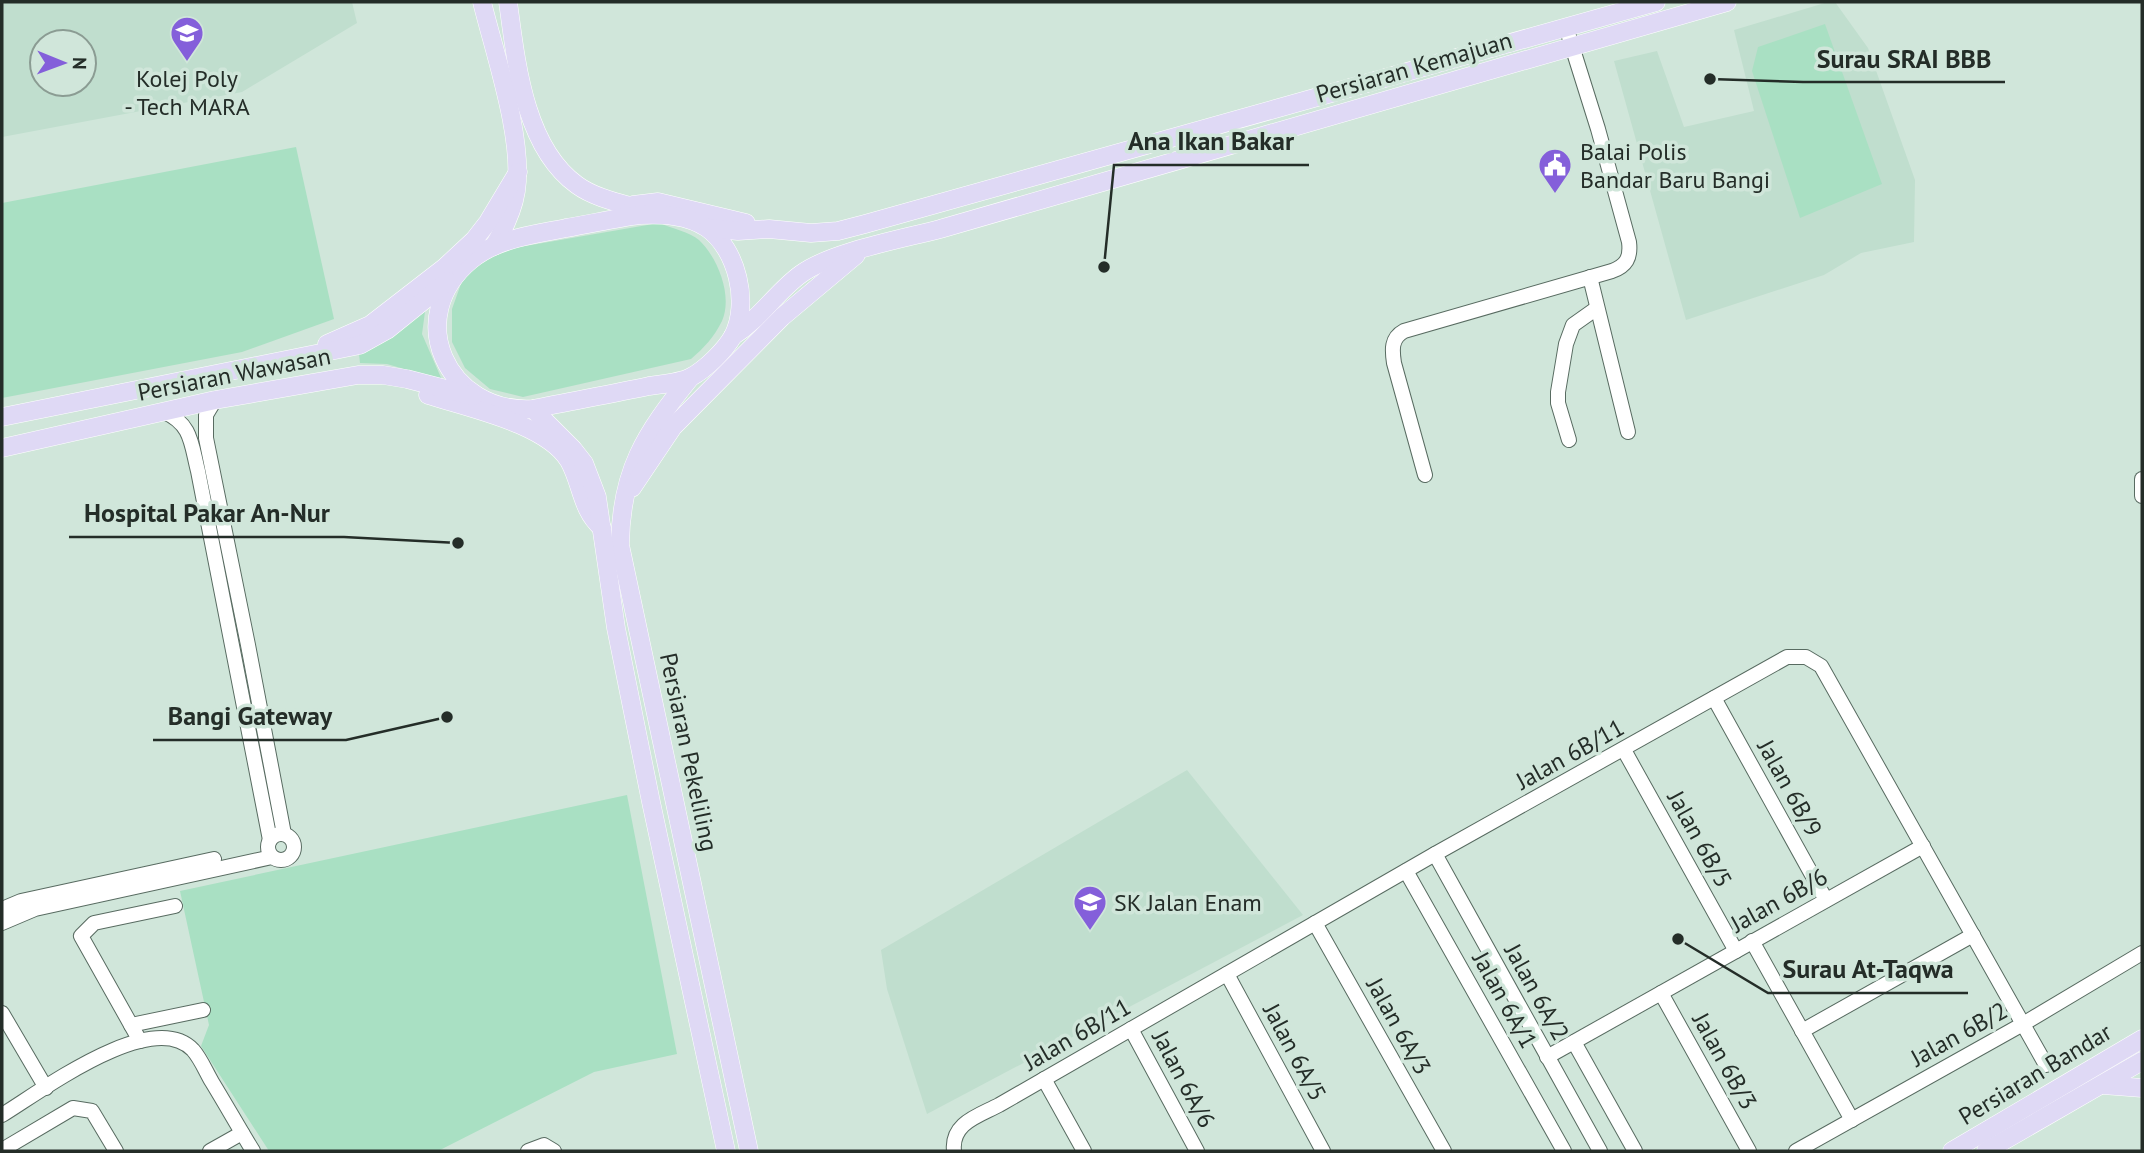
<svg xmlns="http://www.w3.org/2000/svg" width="2144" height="1153" font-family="'PT Sans',sans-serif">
<rect width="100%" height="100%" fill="#d0e6da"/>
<g fill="#c0dece" fill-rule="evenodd">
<path d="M 2,2 L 352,2 L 357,23 L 242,92 L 2,137 ZM 42,42 L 84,42 L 84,84 L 42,84 Z"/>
<path d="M 1828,2 L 1835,2 L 1868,48 L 1915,180 L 1914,242 L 1861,253 L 1824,275 L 1686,320 L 1614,61 L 1657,51 L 1684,127 L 1754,111 L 1734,30 Z"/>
<path d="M 1187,770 L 1303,915 L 927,1114 L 887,989 L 881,950 Z"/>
</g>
<g fill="#a9e0c3">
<path d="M 1825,24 L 1882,184 L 1800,218 L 1752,71 L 1758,47 Z"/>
<path d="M 296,147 L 334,319 L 242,352 L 2,398 L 2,203 Z"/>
<path d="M 659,223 C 671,228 690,232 699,240 C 718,258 733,296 722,321 C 714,337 704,348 691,359 L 523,397 L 490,389 L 465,368 L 452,342 L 452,309 L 462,281 L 482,261 L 502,250 Z"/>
<path d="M 427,297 L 422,334 L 442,380 L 387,364 L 360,363 L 359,354 Z"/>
<path d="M 627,795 L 677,1054 L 594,1072 L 438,1151 L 269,1151 L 201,1046 L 209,1025 L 180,891 Z"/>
</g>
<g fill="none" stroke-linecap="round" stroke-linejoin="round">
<defs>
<g id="minor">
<path d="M 1590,277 L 1628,432"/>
<path d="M 215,400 L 206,415 L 206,438 L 248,645 L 284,834"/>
<path d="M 164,412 C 192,424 191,444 198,471 L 270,840"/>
<path d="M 1569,440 L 1558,403 L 1558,392 L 1566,344 L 1573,325 L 1597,308"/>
<path d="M 1425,475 L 1394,363 C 1392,350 1391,338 1404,331 L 1612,271 C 1626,266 1631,258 1629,242 L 1598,129 L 1566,27"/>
<path d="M 2142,479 L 2142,496"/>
<path d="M 1714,698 L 1826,900"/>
<path d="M 1624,750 L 1736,951"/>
<circle cx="281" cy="847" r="13"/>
<path d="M 1435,854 L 1600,1151"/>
<path d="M 1406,871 L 1564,1151"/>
<path d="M 2,909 L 21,901 L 214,859"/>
<path d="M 2,923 L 35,909 L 272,857"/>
<path d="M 1315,923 L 1444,1151"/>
<path d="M 1752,941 L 1852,1120"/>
<path d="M 1227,974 L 1323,1151"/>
<path d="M 1661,993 L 1749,1151"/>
<path d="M 2,1013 L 46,1088"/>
<path d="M 131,1025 L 203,1010"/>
<path d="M 1131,1029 L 1197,1151"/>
<path d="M 1802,1031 L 1973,935"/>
<path d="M 140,1041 L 81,936 L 94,923 L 175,906"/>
<path d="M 1574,1042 L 1635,1151"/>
<path d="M 1547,1057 L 1923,846"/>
<path d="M 1044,1079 L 1084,1151"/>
<path d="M 2,1115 C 40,1092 152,1007 193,1050 C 201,1059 206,1072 212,1082 C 226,1105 239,1128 253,1151"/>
<path d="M 2,1150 L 73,1108 L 92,1111 L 116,1151"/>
<path d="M 210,1151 L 242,1133"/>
<path d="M 528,1151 L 544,1145 L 554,1151"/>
<path d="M 954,1151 C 951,1123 978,1116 999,1105 L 1435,854 L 1787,657 L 1806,657 L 1821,666 L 2046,1065"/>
<path d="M 1796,1151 L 2023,1024 L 2142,953"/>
</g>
<g id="major">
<path d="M 482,2 C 495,55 524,139 516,191 C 513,211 504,229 494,246"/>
<path d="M 508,2 C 516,61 524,147 577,185 C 596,199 625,204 647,211"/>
<path d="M 633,205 L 658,202 L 746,223"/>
<path d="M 640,215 C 663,214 688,215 707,228 C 737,249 750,303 733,336 C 725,350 706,369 691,377 C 680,383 662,384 649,386 C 611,394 572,401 533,409 C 447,414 402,317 471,260 C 498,238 533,235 566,228 C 591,224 615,218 640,215 Z"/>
<path d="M 708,228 L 738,231 L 769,229 L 811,233 L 838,231 L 865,224 L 1656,2"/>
<path d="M 733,336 C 760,319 776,292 801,274 C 831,252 902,239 940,229 L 1727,2"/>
<path d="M 327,344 L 370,325 L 445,267 L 474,240 L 488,222 L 518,172"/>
<path d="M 690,378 C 645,434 621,470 620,545 L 749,1151"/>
<path d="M 428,395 C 468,408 547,424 569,461 C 582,484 581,510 602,528"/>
<path d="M 533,409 L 573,449 L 584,463 L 597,497 L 616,628 L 651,802 L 726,1151"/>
<path d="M 2,417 L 360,345 L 387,330 L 448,281"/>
<path d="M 2,448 L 215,400 L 358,375 L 383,375 L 407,379 L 473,396"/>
<path d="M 632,488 L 673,427 L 782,317 L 856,255"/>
<path d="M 2103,1085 L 2142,1088"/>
<path d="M 1952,1151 L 2142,1039"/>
<path d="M 1986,1151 L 2142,1061"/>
</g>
</defs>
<use href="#minor" stroke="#586b61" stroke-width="16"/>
<use href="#major" stroke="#fff" stroke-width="19"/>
<use href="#minor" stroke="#fff" stroke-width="14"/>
<use href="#major" stroke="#dfd9f5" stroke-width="18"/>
</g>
<defs>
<symbol id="university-pin" viewBox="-11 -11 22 30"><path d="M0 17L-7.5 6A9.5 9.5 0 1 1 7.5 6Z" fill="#845fda" stroke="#d0e6da"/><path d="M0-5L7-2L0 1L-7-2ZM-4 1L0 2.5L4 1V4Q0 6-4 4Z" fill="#fff"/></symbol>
<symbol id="civic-pin" viewBox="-11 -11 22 30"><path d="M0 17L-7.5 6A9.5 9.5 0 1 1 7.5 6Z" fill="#845fda" stroke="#d0e6da"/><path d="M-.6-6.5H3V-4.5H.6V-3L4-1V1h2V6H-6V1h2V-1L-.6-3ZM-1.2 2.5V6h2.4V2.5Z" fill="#fff"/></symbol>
<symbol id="school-pin" viewBox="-11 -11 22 30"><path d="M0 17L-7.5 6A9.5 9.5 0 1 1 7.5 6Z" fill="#845fda" stroke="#d0e6da"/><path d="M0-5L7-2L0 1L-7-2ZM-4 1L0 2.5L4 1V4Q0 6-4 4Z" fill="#fff"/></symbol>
</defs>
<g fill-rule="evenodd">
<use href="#university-pin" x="168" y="14" width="38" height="52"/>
<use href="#civic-pin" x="1536" y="146" width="38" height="52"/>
<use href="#school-pin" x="1071" y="883" width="38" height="52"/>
</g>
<g text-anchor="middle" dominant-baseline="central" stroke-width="7" stroke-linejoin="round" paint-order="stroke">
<g font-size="24" fill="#242d28" stroke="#d0e6da">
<text transform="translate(1414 67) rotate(-16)">Persiaran Kemajuan</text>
<text transform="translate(234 374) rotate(-11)">Persiaran Wawasan</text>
<text transform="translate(689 752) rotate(78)">Persiaran Pekeliling</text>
<text transform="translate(1570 754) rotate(-29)">Jalan 6B/11</text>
<text transform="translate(1790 788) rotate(61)">Jalan 6B/9</text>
<text transform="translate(1700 839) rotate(61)">Jalan 6B/5</text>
<text transform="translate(1779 900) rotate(-29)">Jalan 6B/6</text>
<text transform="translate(1537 992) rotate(61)">Jalan 6A/2</text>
<text transform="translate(1505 1000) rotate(61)">Jalan 6A/1</text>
<text transform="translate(1399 1026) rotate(61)">Jalan 6A/3</text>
<text transform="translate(1077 1034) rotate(-30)">Jalan 6B/11</text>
<text transform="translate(1959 1034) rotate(-29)">Jalan 6B/2</text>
<text transform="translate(1295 1052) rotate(62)">Jalan 6A/5</text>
<text transform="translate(1725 1061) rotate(61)">Jalan 6B/3</text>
<text transform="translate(2035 1074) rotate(-31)">Persiaran Bandar</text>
<text transform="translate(1184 1079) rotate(62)">Jalan 6A/6</text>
</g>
<g font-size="24" fill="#242d28" stroke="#d0e6da" text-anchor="start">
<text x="187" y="78" text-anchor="middle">Kolej Poly<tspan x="187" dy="28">- Tech MARA</tspan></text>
<text x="1580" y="151">Balai Polis<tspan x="1580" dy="28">Bandar Baru Bangi</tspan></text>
<text x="1114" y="902">SK Jalan Enam</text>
</g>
</g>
<path fill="none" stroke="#242d28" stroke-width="2.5" d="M1710 79L1803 82H2005M1104 267L1114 165H1309M458 543L344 537H69M447 717L346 740H153M1678 939L1768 993H1968"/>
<g fill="#242d28" stroke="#d0e6da" stroke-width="2.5">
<circle cx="1710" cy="79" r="7"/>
<circle cx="1104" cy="267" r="7"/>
<circle cx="458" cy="543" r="7"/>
<circle cx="447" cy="717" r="7"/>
<circle cx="1678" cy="939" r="7"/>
</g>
<g font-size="26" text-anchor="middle" font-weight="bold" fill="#242d28" stroke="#d0e6da" stroke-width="7" stroke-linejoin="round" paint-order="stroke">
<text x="1904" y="68">Surau SRAI BBB</text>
<text x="1211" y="150">Ana Ikan Bakar</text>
<text x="207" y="522">Hospital Pakar An-Nur</text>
<text x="250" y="725">Bangi Gateway</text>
<text x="1868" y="978">Surau At-Taqwa</text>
</g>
<rect width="2144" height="1153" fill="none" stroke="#242d28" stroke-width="7"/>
<g transform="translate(63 63) rotate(91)"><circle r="33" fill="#d0e6da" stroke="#8b9c93" stroke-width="2"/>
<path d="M0-5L12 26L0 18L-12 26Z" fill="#845fda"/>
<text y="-10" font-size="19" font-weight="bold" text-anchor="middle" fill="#242d28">N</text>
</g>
</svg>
